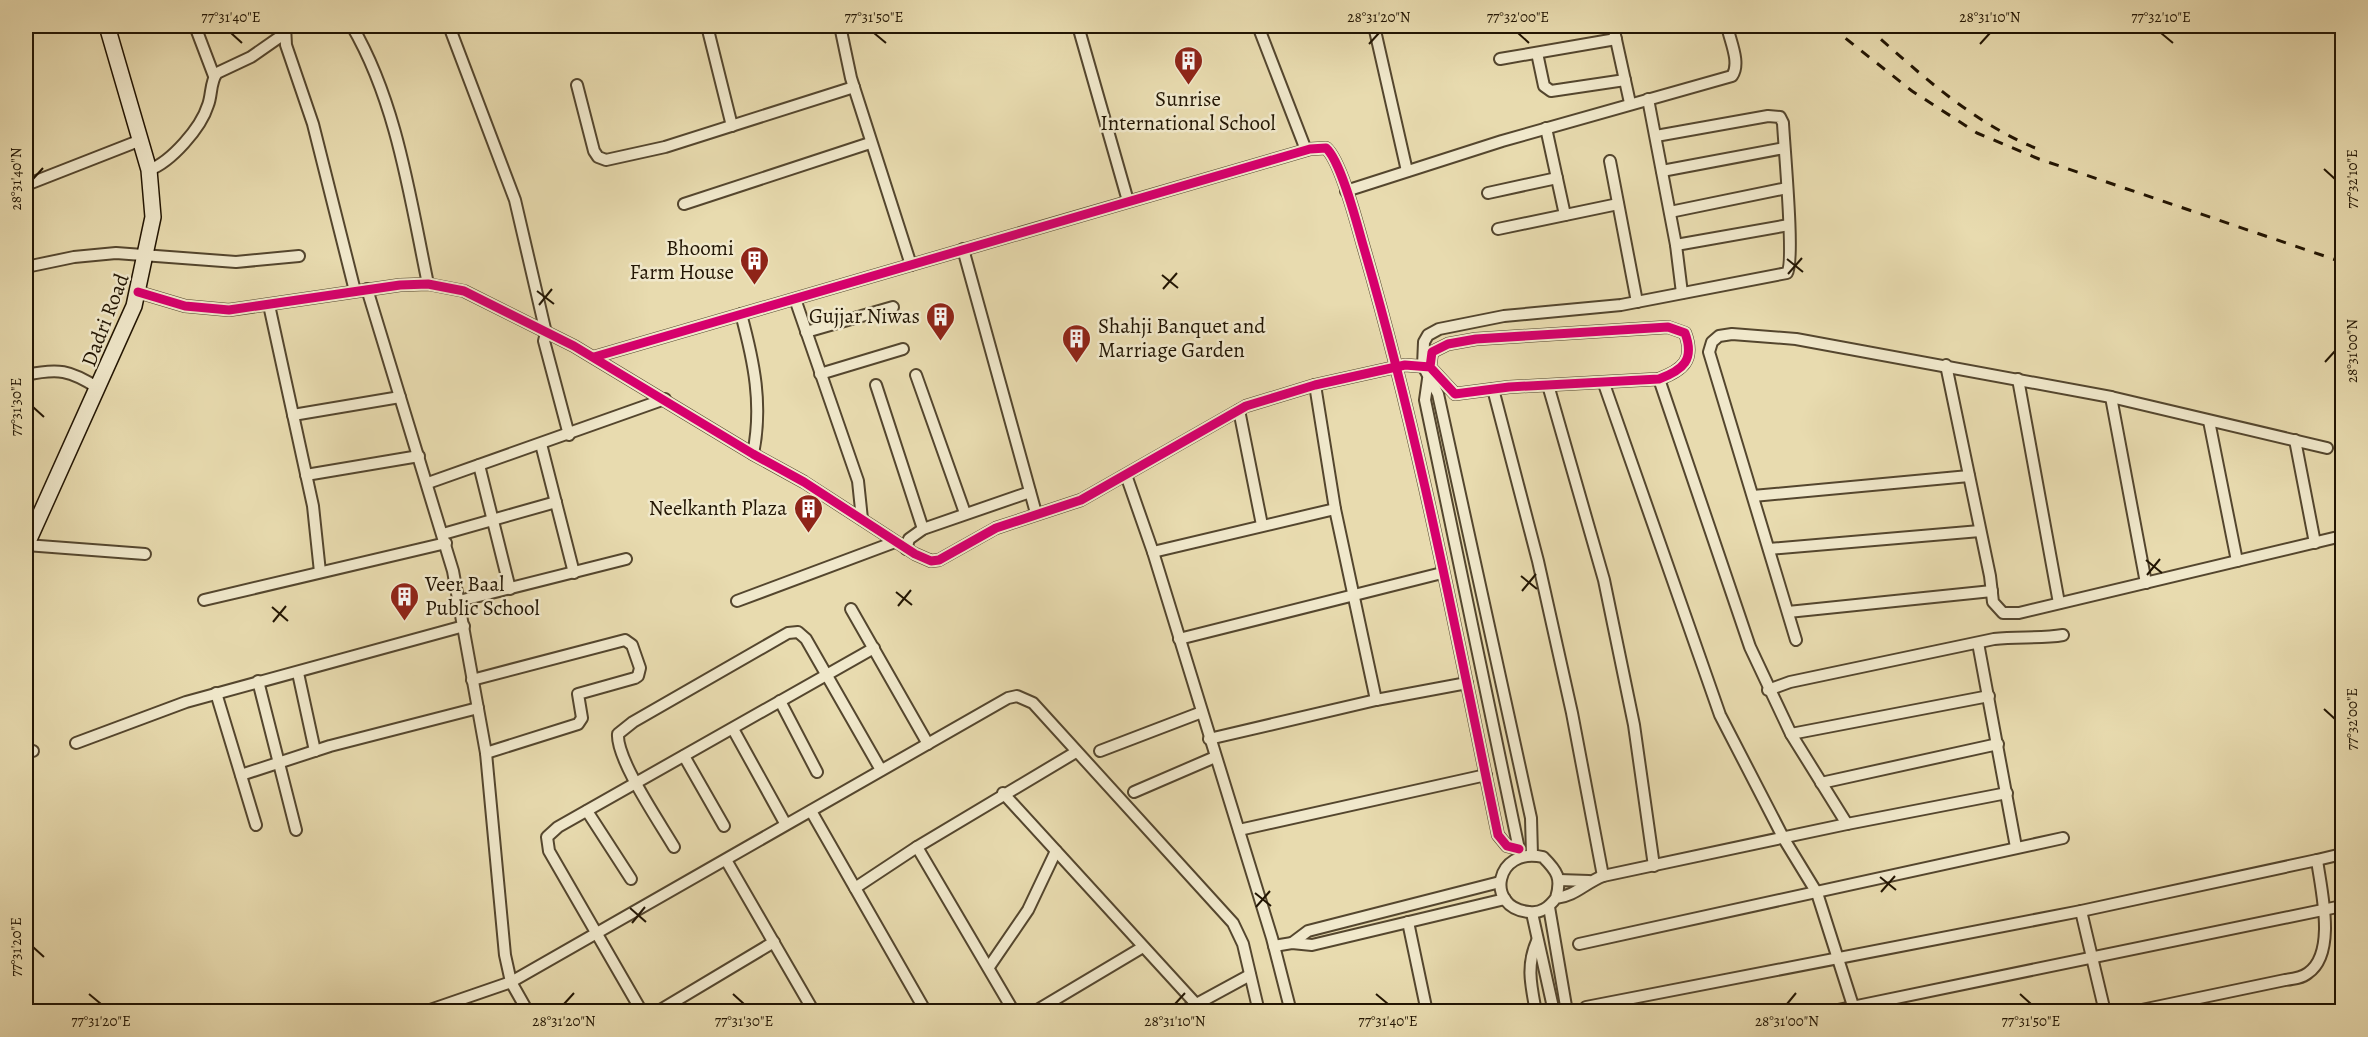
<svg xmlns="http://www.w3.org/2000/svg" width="2368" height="1037" font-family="Alegreya,serif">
<rect width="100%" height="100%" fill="#e8dbaf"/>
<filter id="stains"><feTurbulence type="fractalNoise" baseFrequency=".00333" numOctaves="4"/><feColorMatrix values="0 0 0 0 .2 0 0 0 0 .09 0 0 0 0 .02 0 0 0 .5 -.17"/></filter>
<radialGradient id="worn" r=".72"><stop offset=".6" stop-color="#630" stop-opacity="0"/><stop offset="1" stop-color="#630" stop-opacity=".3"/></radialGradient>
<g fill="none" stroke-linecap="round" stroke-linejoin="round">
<defs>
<g id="street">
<path d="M 195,26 L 214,76"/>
<path d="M 285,26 L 286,45 L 313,124 L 355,291"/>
<path d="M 352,26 C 397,103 410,198 428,284"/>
<path d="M 449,26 L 515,200 L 546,333 L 544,341 L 569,435"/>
<path d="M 707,26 L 732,126"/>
<path d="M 840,26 L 851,78 L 911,265"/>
<path d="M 1078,26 L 1128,201"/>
<path d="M 1258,26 L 1306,150"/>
<path d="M 1374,26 L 1407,171"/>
<path d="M 1613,26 L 1630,103"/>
<path d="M 1537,53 L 1544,86 L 1551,91 L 1625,80"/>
<path d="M 1500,59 L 1616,39"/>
<path d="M 577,85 L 594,151 L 598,157 L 606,160 L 665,147 L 854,87"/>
<path d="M 1648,99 L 1676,245 L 1682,293"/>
<path d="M 1546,128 L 1565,215"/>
<path d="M 1610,161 L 1637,302"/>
<path d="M 149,170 C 171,162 201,128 208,105 C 212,95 210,82 217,73 L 251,57 L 284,34"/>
<path d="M 1662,171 L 1784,148"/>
<path d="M 26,185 L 141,140"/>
<path d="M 1346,191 L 1502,141 L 1732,76 C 1741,63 1730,41 1727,26"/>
<path d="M 1488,193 L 1557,178"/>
<path d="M 684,204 L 870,143"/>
<path d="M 1670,212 L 1787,188"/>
<path d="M 1498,229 L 1618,204"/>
<path d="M 1676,245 L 1789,225"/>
<path d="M 963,249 L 1036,513"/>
<path d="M 26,267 L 74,257 L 116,253 L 236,262 L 299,256"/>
<path d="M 367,289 L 453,571 L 486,753 L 505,955 L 511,982 L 528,1012"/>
<path d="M 138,292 L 185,306 L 229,310 L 400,285 L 428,284 L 464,291 L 574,346 L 753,454 L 804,482 L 915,554 L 931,561 L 939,560 L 996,528 L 1081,500 L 1246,406 L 1315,385 L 1405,365 L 1430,367 L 1455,394 L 1509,387 L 1659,379 C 1683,370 1695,360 1685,333 L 1668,327 L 1476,339 L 1448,344 L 1432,352 L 1430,367"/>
<path d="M 795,299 L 858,481 L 862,519"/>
<path d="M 269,305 L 313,506 L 320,572"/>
<path d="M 741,314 C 754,362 763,405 753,454"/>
<path d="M 806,332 L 893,307"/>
<path d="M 594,357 L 1310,149 L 1326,148 C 1341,161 1357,224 1363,245 C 1420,439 1457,638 1498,835 L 1507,846 L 1519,849"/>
<path d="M 1946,365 L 1990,576 L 1993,602 L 2003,613 L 2019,613 L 2342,536"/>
<path d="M 820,374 L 903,349"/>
<path d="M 26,375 C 58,368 70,370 98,388"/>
<path d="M 916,375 L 965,513"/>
<path d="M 1428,379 L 1425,400 L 1520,854"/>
<path d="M 1659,379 L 1750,647 L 1791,734 L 1847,824"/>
<path d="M 2018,379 L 2059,603"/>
<path d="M 1604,384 L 1720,715 L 1784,839 L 1817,893 L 1855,1012"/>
<path d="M 876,385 L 923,529"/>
<path d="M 1315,385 L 1335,509 L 1376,700"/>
<path d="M 1548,385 L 1604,580 L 1634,725 L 1654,866"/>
<path d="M 1493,389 L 1538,561 L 1572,713 L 1603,876"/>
<path d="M 2111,397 L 2146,583"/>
<path d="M 1239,410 L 1262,525"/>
<path d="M 293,415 L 400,397"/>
<path d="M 2209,421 L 2237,561"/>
<path d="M 2295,440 L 2315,543"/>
<path d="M 541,444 L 574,573"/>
<path d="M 479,465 L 510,589"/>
<path d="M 306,475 L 419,456"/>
<path d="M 1126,475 L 1153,552 L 1272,938 L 1291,1012"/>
<path d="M 428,483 L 665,399"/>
<path d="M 1753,496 L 1969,476"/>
<path d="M 443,534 L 556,502"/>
<path d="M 26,545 L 145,554"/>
<path d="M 906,549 L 909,539 L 923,529 L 1030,492"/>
<path d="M 1769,549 L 1980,531"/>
<path d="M 1153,552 L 1335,509"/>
<path d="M 204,600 L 446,543"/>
<path d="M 459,601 L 626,559"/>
<path d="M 737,601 L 895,542"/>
<path d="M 851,609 L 928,744"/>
<path d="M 1788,612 L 1992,591"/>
<path d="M 1179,639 L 1442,573"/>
<path d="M 1796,640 L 1709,352 L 1712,342 L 1719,336 L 1732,334 L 1796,339 L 2111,397 L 2327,448"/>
<path d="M 1978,643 L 2016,847"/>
<path d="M 298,673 L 315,751"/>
<path d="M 472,680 L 625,640 L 632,645 L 640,668 L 638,676 L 635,678 L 578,694 L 582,718 L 578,724 L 486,753"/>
<path d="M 258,681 L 296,830"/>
<path d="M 1768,690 L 1790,682 L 1994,639 C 2017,636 2040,639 2063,635"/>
<path d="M 216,693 L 256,825"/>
<path d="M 780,701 L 817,772"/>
<path d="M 733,729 L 785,823"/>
<path d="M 1791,734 L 1989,696"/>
<path d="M 1209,739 L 1376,700 L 1467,683"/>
<path d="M 76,743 L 186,702 L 464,626"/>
<path d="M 26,750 L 33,751"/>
<path d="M 1100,751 L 1202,712"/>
<path d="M 684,756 L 724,826"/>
<path d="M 241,775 L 330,746 L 478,708"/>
<path d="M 1821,783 L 1998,744"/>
<path d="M 1134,792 L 1215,757"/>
<path d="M 1003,793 L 1196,1004"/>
<path d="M 587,811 L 631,879"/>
<path d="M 811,811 L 926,1012"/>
<path d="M 1239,830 L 1486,775"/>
<path d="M 674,847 C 660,823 616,759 618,734 L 633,722 L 788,633 L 798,632 L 806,639 L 881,770"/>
<path d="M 1532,855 L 1531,818 L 1438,394 L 1423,366 L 1424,342 L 1428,335 L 1439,329 L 1504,316 L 1621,305 L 1787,273 C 1795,262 1784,145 1783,123 L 1780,117 L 1768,116 L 1656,136"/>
<path d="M 726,860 L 814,1012"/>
<path d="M 2317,860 L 2342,854"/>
<path d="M 1559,880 L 1589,881"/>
<path d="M 855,888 L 917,847"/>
<path d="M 1556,898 C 1562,878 1557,871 1543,857 C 1495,846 1484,908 1529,912 C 1541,914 1549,907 1556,898 C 1575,896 1585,883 1603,876 L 1847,824 L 2007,793"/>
<path d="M 1549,907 L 1567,1012"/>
<path d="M 2081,911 L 2105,1012"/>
<path d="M 1532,913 L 1554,1012"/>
<path d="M 1408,922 L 1427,1012"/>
<path d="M 1292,943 L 1308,931 L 1500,882"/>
<path d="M 1579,944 L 2063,838"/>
<path d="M 1274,946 L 1292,943 L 1312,945 L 1505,899"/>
<path d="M 989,967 L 1028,910 L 1056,851"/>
<path d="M 424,1012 L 511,982 L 1008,698 L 1017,696 L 1033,703 L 1233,923 L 1243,944 L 1259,1012"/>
<path d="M 642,1012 L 549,851 L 547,837 L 558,827 L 874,648"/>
<path d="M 657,1012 L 774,942"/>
<path d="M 1014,1012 L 917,847 L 1076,752"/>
<path d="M 1034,1012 L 1143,947"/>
<path d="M 1182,1012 L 1250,975"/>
<path d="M 1536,1012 C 1531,985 1526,966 1537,941"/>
<path d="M 1587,1012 L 1586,1007 L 2081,911 L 2317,860 C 2321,890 2337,953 2308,973 C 2302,978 2293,979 2285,980 L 2132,1012"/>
<path d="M 1828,1012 L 2342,906"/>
</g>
<path id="secondary" d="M 26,546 L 134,306 L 153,217 L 149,170 L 107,26"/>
</defs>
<use href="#street" stroke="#54462e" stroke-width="14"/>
<use href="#secondary" stroke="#221503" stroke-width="18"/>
<use href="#street" stroke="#f0e8cb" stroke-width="10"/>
<use href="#secondary" stroke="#f0e8cb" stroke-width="15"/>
<g stroke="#221503" stroke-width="3" stroke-dasharray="10 10" stroke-linecap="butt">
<path d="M 1830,26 L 1912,91 L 1977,133 L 2039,159 L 2342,262"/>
<path d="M 1866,26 C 1919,73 1969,120 2035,148"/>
</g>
<defs>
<g id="cycleway">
<path d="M 138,292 L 185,306 L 229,310 L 400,285 L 428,284 L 464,291 L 574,346 L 753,454 L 804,482 L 915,554 L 931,561 L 939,560 L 996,528 L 1081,500 L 1246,406 L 1315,385 L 1405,365 L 1430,367 L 1455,394 L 1509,387 L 1659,379 C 1683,370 1695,360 1685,333 L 1668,327 L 1476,339 L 1448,344 L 1432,352 L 1430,367"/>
<path d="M 594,357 L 1310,149 L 1326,148 C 1341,161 1357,224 1363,245 C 1420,439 1457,638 1498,835 L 1507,846 L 1519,849"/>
</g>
</defs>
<use href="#cycleway" stroke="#f0e8cb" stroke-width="13"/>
<use href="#cycleway" stroke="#d6006c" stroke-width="9"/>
</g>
<path fill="none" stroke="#221503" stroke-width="2" d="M 231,33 L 242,43M 874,33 L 886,43M 1518,33 L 1529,43M 2161,33 L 2173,43M 1369,44 L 1379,33M 1980,44 L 1990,33M 2324,169 L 2335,179M 33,179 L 43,168M 1787,259 L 1803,272M 1788,274 L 1802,258M 1162,275 L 1178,288M 1163,289 L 1177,273M 537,291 L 554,304M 539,305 L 552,289M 2325,362 L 2335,351M 33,407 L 44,417M 2146,560 L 2162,573M 2147,575 L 2160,559M 1521,576 L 1537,589M 1522,591 L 1536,574M 896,592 L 912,605M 898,606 L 911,590M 272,607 L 288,621M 273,622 L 286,606M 2324,709 L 2335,719M 1880,877 L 1896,890M 1881,892 L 1895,876M 1255,893 L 1271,906M 1256,907 L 1270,891M 630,908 L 646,922M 632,923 L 645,907M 33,947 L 44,957M 89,994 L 101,1004M 733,994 L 744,1004M 1376,994 L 1388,1004M 2020,994 L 2031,1004M 564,1004 L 574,993M 1175,1004 L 1185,993M 1787,1004 L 1796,993"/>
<defs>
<symbol id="building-pin" viewBox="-11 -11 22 30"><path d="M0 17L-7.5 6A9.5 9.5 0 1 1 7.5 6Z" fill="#8f2418" stroke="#f0e8cb"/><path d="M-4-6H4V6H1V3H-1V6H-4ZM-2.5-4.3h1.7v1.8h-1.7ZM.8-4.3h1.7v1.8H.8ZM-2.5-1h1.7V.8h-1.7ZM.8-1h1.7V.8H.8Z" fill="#fff"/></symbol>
</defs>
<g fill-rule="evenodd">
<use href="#building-pin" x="1172" y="44" width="33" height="45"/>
<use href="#building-pin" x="738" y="244" width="33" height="45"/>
<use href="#building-pin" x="924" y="300" width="33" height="45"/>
<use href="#building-pin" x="1060" y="322" width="33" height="45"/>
<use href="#building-pin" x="792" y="492" width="33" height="45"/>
<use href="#building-pin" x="388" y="580" width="33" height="45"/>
</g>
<g text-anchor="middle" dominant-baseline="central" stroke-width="5" stroke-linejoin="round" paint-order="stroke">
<g font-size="21" fill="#221503" stroke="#f0e8cb" text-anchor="end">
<text x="1188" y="99" text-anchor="middle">Sunrise<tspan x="1188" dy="24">International School</tspan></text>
<text x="734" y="248">Bhoomi<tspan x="734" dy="24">Farm House</tspan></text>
<text x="920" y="316">Gujjar Niwas</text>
<text x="1098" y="326" text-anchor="start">Shahji Banquet and<tspan x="1098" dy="24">Marriage Garden</tspan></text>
<text x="787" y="508">Neelkanth Plaza</text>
<text x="425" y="584" text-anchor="start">Veer Baal<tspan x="425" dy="24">Public School</tspan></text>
</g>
<g font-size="21" fill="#221503" stroke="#f0e8cb">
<text transform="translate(105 320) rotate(-69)">Dadri Road</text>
</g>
</g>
<rect width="2368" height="1037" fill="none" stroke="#e8dbaf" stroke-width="66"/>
<rect x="33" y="33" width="2302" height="971" fill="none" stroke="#221503" stroke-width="2"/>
<g font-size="15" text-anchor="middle" fill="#221503">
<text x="231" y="22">77°31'40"E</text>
<text x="874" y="22">77°31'50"E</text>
<text x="1379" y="22">28°31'20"N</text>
<text x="1518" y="22">77°32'00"E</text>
<text x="1990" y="22">28°31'10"N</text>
<text x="2161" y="22">77°32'10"E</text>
<text transform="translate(2352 179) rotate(-90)" y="5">77°32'10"E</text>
<text transform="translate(16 179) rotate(-90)" y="5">28°31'40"N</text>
<text transform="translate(2352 351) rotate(-90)" y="5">28°31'00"N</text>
<text transform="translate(16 407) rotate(-90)" y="5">77°31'30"E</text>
<text transform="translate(2352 719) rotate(-90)" y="5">77°32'00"E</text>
<text transform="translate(16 947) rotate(-90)" y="5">77°31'20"E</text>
<text x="101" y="1026">77°31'20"E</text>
<text x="564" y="1026">28°31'20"N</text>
<text x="744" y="1026">77°31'30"E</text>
<text x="1175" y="1026">28°31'10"N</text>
<text x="1388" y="1026">77°31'40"E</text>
<text x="1787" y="1026">28°31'00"N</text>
<text x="2031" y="1026">77°31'50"E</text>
</g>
<rect width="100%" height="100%" filter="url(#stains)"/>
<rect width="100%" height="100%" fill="url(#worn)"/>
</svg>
